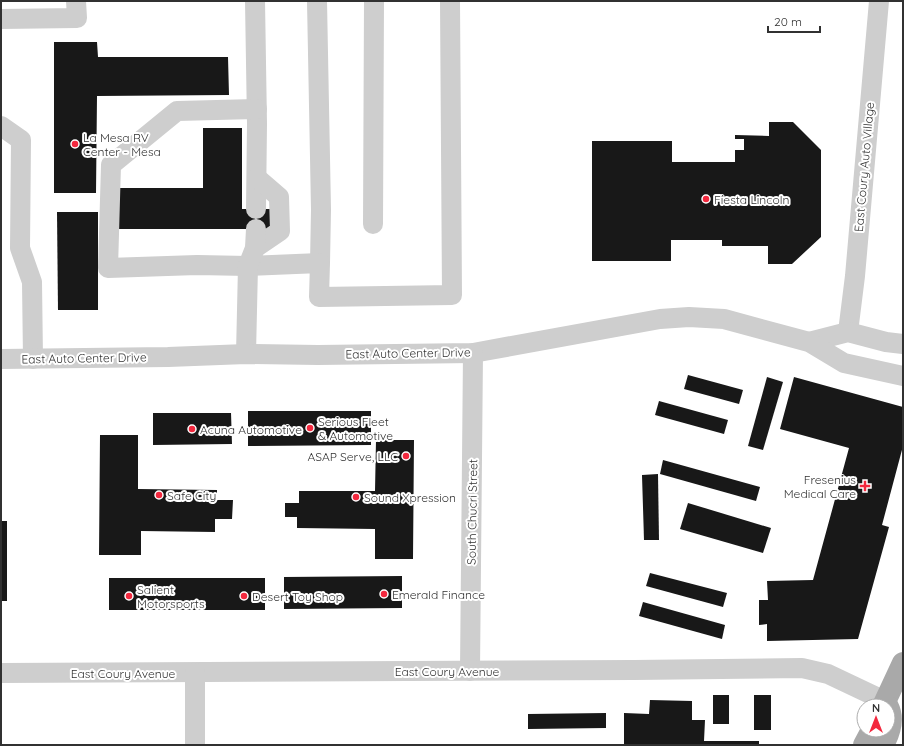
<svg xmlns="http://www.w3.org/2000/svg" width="904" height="746" font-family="Quicksand,sans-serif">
<rect width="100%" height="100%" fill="#fff"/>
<g fill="#181818">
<path d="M 54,42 L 97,42 L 98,57 L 228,57 L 229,95 L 97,96 L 96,193 L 54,193 Z"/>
<path d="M 769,122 L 793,122 L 821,150 L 821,237 L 792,264 L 768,264 L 768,246 L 722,246 L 722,240 L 671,240 L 671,261 L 592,261 L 592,141 L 672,141 L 672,162 L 735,162 L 735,150 L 744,150 L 744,139 L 735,139 L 735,135 L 769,136 Z"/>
<path d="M 203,128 L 242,128 L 242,209 L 272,209 L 272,229 L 116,229 L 116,188 L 203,188 Z"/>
<path d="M 57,212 L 98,212 L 98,310 L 58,310 Z"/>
<path d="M 688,375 L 743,390 L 739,404 L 684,389 Z"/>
<path d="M 767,377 L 783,382 L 763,450 L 748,446 Z"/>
<path d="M 794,377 L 903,407 L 903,446 L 882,525 L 889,527 L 858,639 L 767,641 L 767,624 L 759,625 L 759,600 L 768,600 L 767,581 L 813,580 L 849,448 L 780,429 Z"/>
<path d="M 659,401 L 728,420 L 724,434 L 655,415 Z"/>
<path d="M 248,411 L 371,411 L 371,445 L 248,446 Z"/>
<path d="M 153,413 L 231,413 L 232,444 L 153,445 Z"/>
<path d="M 100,435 L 138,435 L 138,489 L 217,490 L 217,500 L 233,500 L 232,519 L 215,519 L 215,532 L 141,531 L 141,555 L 99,555 Z"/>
<path d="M 376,440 L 414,440 L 413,559 L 375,559 L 375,529 L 297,528 L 297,517 L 285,517 L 285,503 L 299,503 L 299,491 L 375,491 Z"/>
<path d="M 663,460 L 760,487 L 756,501 L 660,474 Z"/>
<path d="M 658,474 L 659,540 L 644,540 L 642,475 Z"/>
<path d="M 688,503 L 771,528 L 763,553 L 680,529 Z"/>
<rect x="1" y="521" width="6" height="80"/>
<path d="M 650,573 L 727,593 L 723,607 L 646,586 Z"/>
<path d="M 402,576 L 402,608 L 284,609 L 284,577 Z"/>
<rect x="109" y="578" width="156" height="32"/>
<path d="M 643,602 L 725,625 L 722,639 L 639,616 Z"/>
<rect x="713" y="695" width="16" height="29"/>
<rect x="754" y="695" width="17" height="35"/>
<path d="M 650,700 L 692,701 L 692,720 L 705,720 L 704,741 L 759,741 L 759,745 L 624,745 L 624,713 L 649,714 Z"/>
<path d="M 606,713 L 606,728 L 528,729 L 528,714 Z"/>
</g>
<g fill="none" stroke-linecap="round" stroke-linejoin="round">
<g stroke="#cecece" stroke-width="20">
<path d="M 255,1 L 257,124 L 256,209"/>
<path d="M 317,1 L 321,210 L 320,263"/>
<path d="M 1,19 L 77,18 L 76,1"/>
<path d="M 257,109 L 177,111 L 111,165 L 108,268 L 197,265 L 248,266 L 320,263 L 319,297 L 452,295 L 450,1"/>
<path d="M 1,126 L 21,140 L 20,248 L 32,282 L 33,359"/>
<path d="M 373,224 L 374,1"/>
<path d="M 255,248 L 280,231 L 279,197 L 257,178"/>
<path d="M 848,332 L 855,276 L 879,1"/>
<path d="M 809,342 L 848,332 L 886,342 L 903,344"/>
<path d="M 246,354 L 248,266 L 255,248 L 256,229"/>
<path d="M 1,359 L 168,357 L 246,354 L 318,355 L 473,353 L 660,319 L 689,317 L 724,319 L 809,342 L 844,363 L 903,376"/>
<path d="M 470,671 L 473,353"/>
<path d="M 1,673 L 634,670 L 802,668 L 828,674 L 885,701"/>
<path d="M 195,673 L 195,745"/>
</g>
<g stroke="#a9a9a9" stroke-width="22">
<path d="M 883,706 L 903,663"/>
<path d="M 864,745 L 872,730"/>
<path d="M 883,745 C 889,734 894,719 888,707"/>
</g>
</g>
<g fill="#f3283e" stroke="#fff" stroke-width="1.5">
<circle cx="75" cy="144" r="4"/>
<circle cx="706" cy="199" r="4"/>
<circle cx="310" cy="428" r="4"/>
<circle cx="192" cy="429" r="4"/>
<circle cx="406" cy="456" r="4"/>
<path d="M863 480h4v4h4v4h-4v4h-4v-4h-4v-4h4z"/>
<circle cx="159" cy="495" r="4"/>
<circle cx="356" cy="497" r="4"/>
<circle cx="384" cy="594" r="4"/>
<circle cx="129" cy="596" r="4"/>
<circle cx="244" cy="596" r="4"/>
</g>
<g text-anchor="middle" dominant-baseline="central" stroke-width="4" stroke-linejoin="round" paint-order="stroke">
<g font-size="12" fill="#313131" stroke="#fff" text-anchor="start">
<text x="83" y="137">La Mesa RV<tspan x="83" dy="14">Center - Mesa</tspan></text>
<text x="714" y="199">Fiesta Lincoln</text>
<text x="318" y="421">Serious Fleet<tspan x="318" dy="14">&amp; Automotive</tspan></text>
<text x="200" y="429">Acuna Automotive</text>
<text x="398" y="456" text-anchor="end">ASAP Serve, LLC</text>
<text x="856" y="479" text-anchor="end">Fresenius<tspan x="856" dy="14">Medical Care</tspan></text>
<text x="167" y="495">Safe City</text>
<text x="364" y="497">Sound Xpression</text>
<text x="137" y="589">Salient<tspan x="137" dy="14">Motorsports</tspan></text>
<text x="392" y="594">Emerald Finance</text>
<text x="252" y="596">Desert Toy Shop</text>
</g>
<g font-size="12" fill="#313131" stroke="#fff">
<text transform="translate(864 167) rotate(-85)">East Coury Auto Village</text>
<text transform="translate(408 353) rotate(-1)">East Auto Center Drive</text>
<text transform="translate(84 358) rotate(-1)">East Auto Center Drive</text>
<text transform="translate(472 512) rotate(-89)">South Chucri Street</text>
<text x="447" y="671">East Coury Avenue</text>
<text x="123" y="673">East Coury Avenue</text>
</g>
</g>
<rect width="904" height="746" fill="none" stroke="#313131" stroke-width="4"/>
<g transform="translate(876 718)"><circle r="19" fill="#ffffff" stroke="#adadad"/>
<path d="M0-3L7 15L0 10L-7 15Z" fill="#f3283e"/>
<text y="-6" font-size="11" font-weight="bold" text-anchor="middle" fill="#313131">N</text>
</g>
<path d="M768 26v6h52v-6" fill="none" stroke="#313131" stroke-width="2"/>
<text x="774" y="26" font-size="12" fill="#313131" stroke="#ffffff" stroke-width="3" paint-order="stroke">20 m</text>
</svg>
